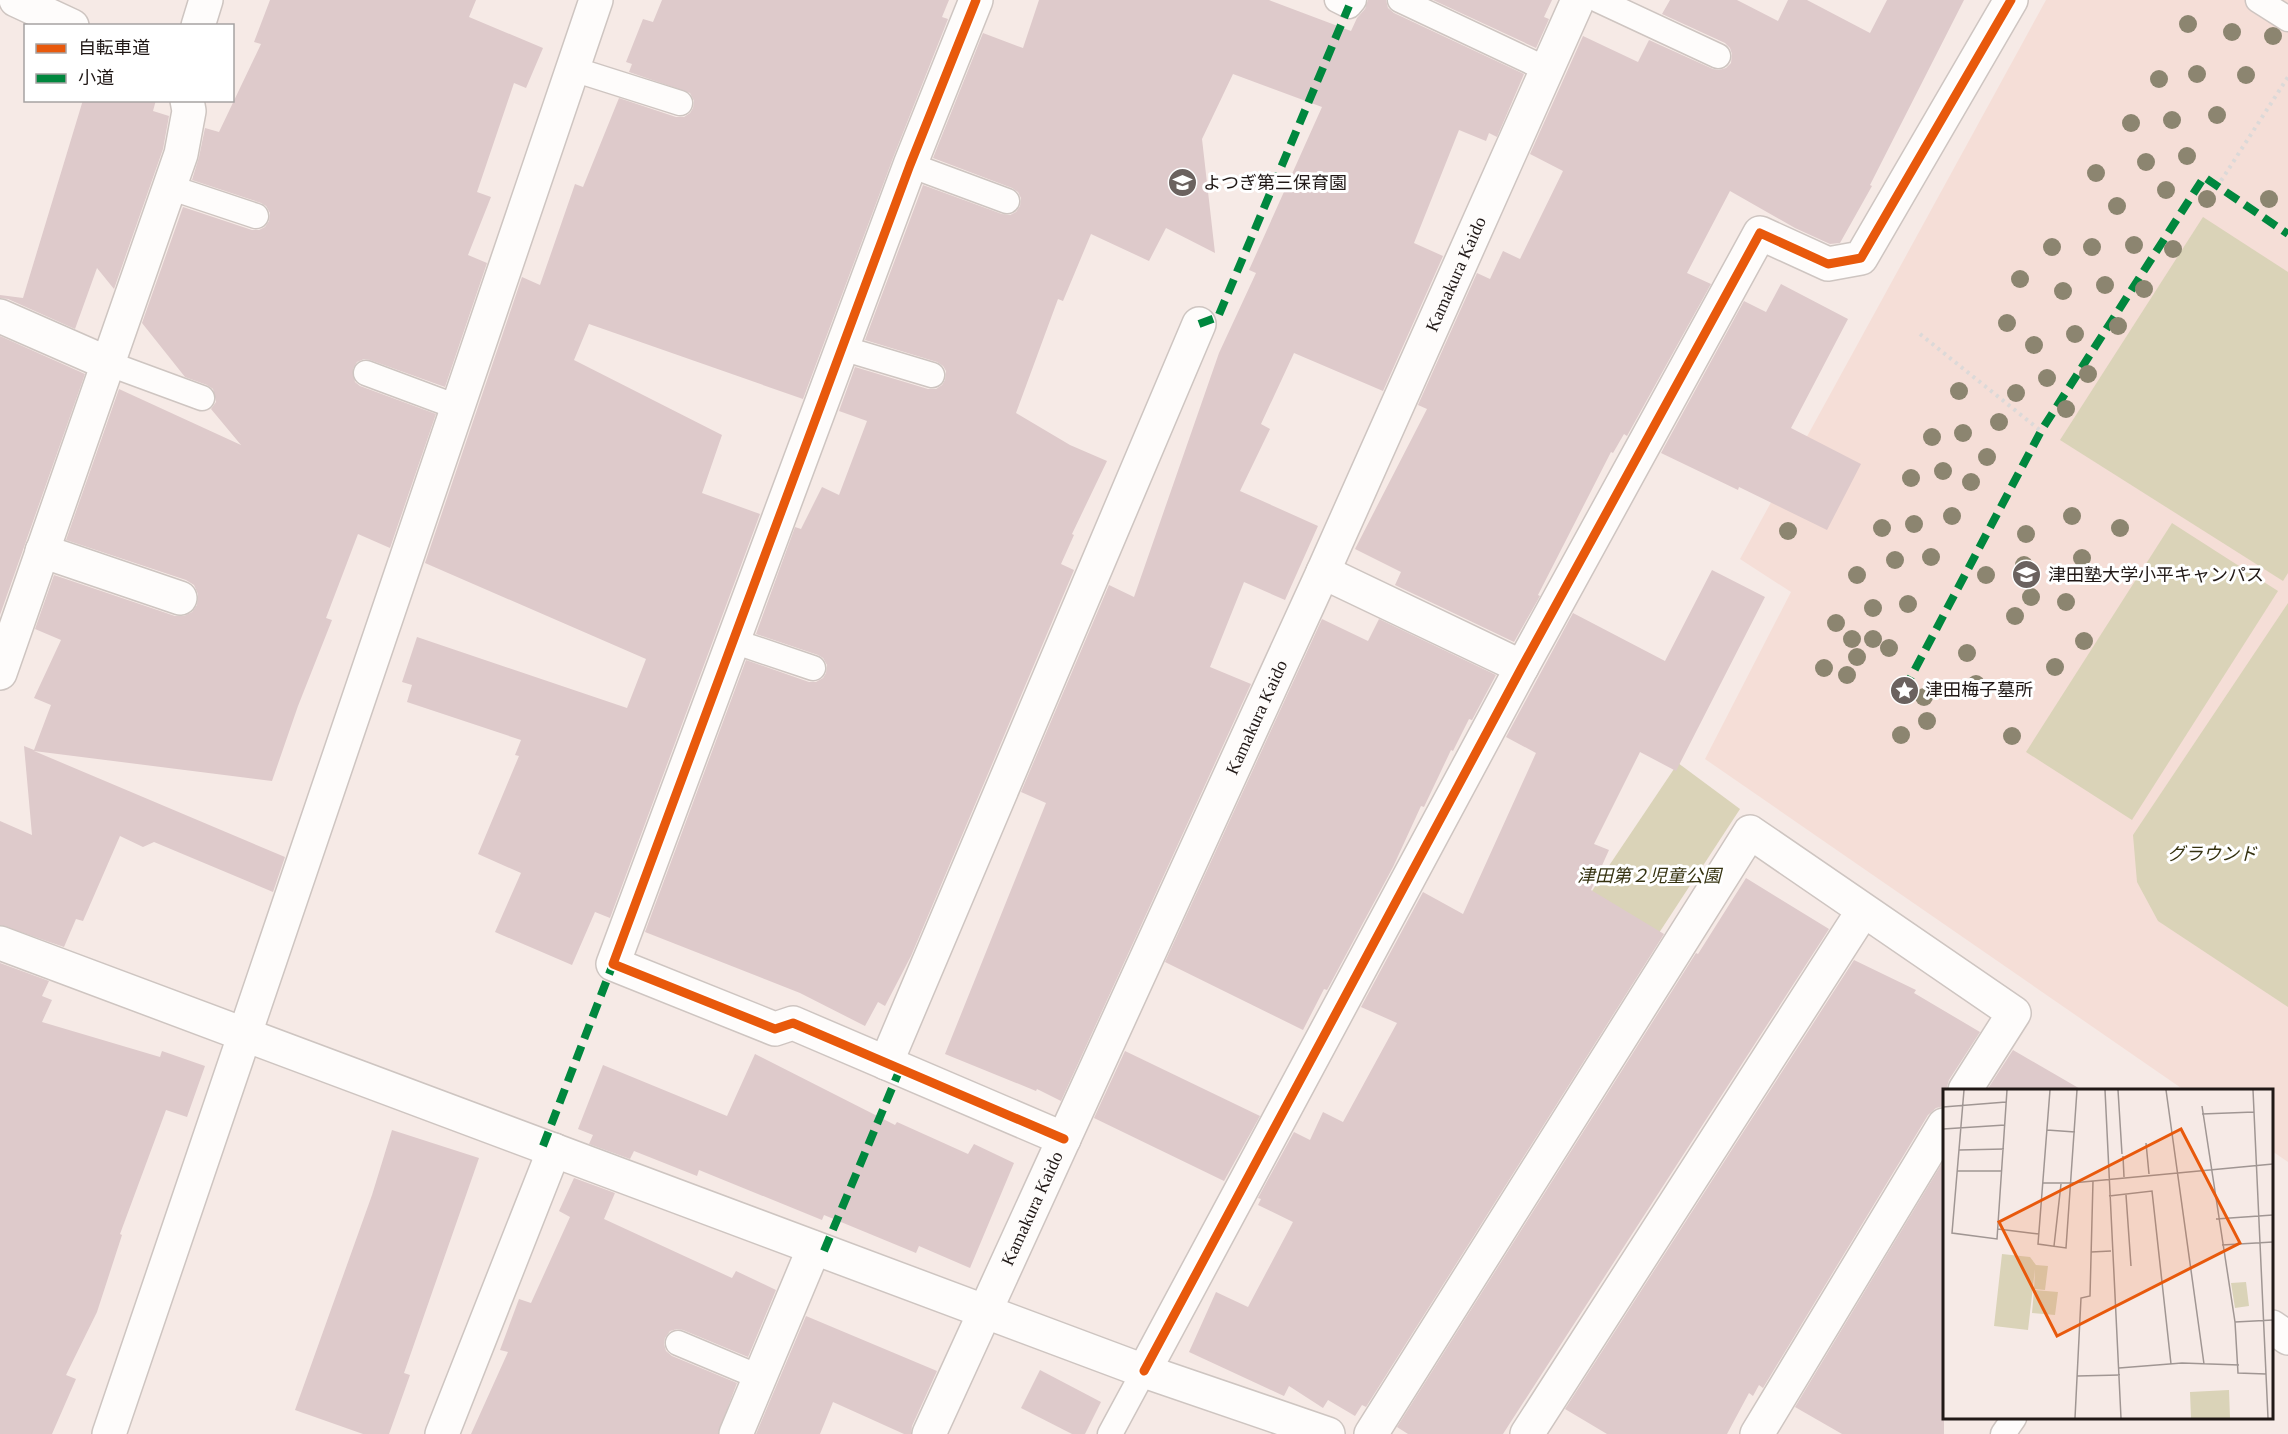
<svg xmlns="http://www.w3.org/2000/svg" width="2288" height="1434" font-family="'Times New Roman','Noto Sans JP',serif">
<rect width="100%" height="100%" fill="#f6eae6"/>
<path fill="#f5ded7" d="M 2046,0 L 2288,0 L 2288,1162 L 2272,1151 L 2272,1090 L 2184,1090 L 1705,759 L 1791,592 L 1740,559 Z"/>
<g fill="#dad3b8">
<path d="M 2203,217 L 2288,272 L 2288,573 L 2283,581 L 2060,440 Z"/>
<path d="M 2172,523 L 2278,591 L 2132,820 L 2026,752 Z"/>
<path d="M 2288,603 L 2288,1007 L 2158,921 L 2137,882 L 2133,835 Z"/>
<path d="M 1678,763 L 1740,809 L 1657,936 L 1590,894 Z"/>
</g>
<g fill="#decacb">
<path d="M 270,0 L 476,0 L 469,17 L 543,48 L 526,88 L 514,83 L 477,192 L 491,197 L 468,255 L 487,263 L 445,387 L 370,360 L 364,359 L 357,362 L 353,369 L 355,382 L 360,386 L 436,414 L 390,548 L 358,534 L 326,618 L 332,620 L 298,706 L 272,781 L 34,751 L 285,857 L 273,892 L 154,842 L 143,847 L 120,836 L 83,921 L 76,919 L 64,947 L 0,925 L 0,821 L 32,835 L 24,746 L 34,750 L 51,705 L 34,698 L 61,640 L 35,629 L 54,575 L 175,616 L 184,616 L 192,612 L 197,605 L 198,594 L 194,585 L 186,580 L 66,540 L 119,389 L 241,445 L 211,409 L 216,402 L 213,389 L 207,385 L 185,377 L 142,323 L 183,207 L 252,230 L 259,230 L 265,227 L 269,221 L 270,213 L 266,206 L 261,203 L 192,180 L 199,157 L 205,128 L 219,132 L 261,44 L 254,42 Z"/>
<path d="M 662,0 L 949,0 L 942,17 L 948,19 L 893,158 L 803,399 L 589,324 L 574,360 L 722,435 L 702,493 L 760,514 L 610,918 L 595,912 L 572,965 L 495,932 L 521,873 L 478,854 L 519,756 L 515,755 L 521,740 L 407,702 L 412,685 L 402,682 L 417,637 L 627,708 L 646,659 L 425,563 L 522,277 L 540,285 L 575,184 L 583,187 L 619,98 L 676,117 L 684,117 L 690,113 L 693,108 L 694,101 L 690,93 L 629,72 L 632,64 L 626,62 L 643,19 L 653,22 Z"/>
<path d="M 1039,0 L 1269,0 L 1351,31 L 1357,18 L 1365,9 L 1368,0 L 1386,0 L 1388,8 L 1394,13 L 1524,74 L 1497,137 L 1489,133 L 1486,141 L 1459,130 L 1414,243 L 1443,256 L 1383,391 L 1294,353 L 1261,424 L 1270,429 L 1240,491 L 1318,526 L 1285,600 L 1244,582 L 1210,667 L 1251,684 L 1061,1101 L 1037,1089 L 1036,1091 L 945,1054 L 1046,803 L 1021,792 L 1109,585 L 1134,597 L 1219,353 L 1256,273 L 1249,270 L 1322,107 L 1233,74 L 1202,139 L 1215,253 L 1166,228 L 1149,261 L 1091,234 L 1063,301 L 1058,299 L 1016,413 L 1070,445 L 1107,461 L 1072,534 L 1074,535 L 1061,564 L 1074,570 L 911,956 L 885,1006 L 878,1002 L 865,1026 L 800,993 L 645,932 L 746,660 L 809,682 L 816,682 L 823,678 L 826,673 L 827,665 L 823,658 L 818,655 L 756,634 L 795,527 L 801,529 L 822,487 L 839,495 L 867,421 L 839,411 L 855,367 L 928,389 L 936,389 L 942,385 L 945,380 L 946,371 L 943,366 L 937,362 L 865,340 L 923,185 L 1002,214 L 1010,215 L 1016,212 L 1020,206 L 1021,198 L 1018,192 L 1012,188 L 933,158 L 983,33 L 1023,48 Z"/>
<path d="M 1433,0 L 1552,0 L 1544,17 L 1549,19 L 1536,48 Z"/>
<path d="M 1670,0 L 1737,0 L 1778,21 L 1788,0 L 1807,0 L 1870,33 L 1887,0 L 1964,0 L 1870,185 L 1872,186 L 1840,243 L 1830,244 L 1795,228 L 1730,191 L 1687,273 L 1711,284 L 1627,436 L 1624,434 L 1613,453 L 1611,452 L 1538,595 L 1540,596 L 1514,642 L 1395,585 L 1401,572 L 1355,549 L 1427,409 L 1418,405 L 1477,273 L 1490,279 L 1503,251 L 1520,259 L 1563,171 L 1530,154 L 1583,36 L 1638,62 L 1649,40 L 1713,69 L 1719,70 L 1726,68 L 1731,63 L 1732,54 L 1730,48 L 1725,43 L 1662,14 Z"/>
<path d="M 83,100 L 156,100 L 153,111 L 169,116 L 163,149 L 114,289 L 97,268 L 75,329 L 8,299 L 0,298 L 0,295 L 23,298 Z"/>
<path d="M 1781,284 L 1848,319 L 1791,428 L 1861,464 L 1827,530 L 1739,487 L 1738,490 L 1661,453 L 1744,301 L 1766,312 Z"/>
<path d="M 0,336 L 85,374 L 0,615 Z"/>
<path d="M 1712,570 L 1765,597 L 1676,771 L 1640,752 L 1594,844 L 1609,850 L 1591,890 L 1664,934 L 1366,1407 L 1362,1405 L 1355,1416 L 1328,1400 L 1323,1408 L 1289,1386 L 1284,1396 L 1189,1352 L 1216,1292 L 1248,1307 L 1293,1222 L 1258,1205 L 1261,1199 L 1258,1198 L 1294,1132 L 1310,1140 L 1323,1112 L 1343,1122 L 1397,1023 L 1361,1007 L 1423,892 L 1463,914 L 1536,753 L 1506,737 L 1573,613 L 1665,661 Z"/>
<path d="M 1322,619 L 1368,641 L 1379,619 L 1496,675 L 1472,720 L 1469,719 L 1453,751 L 1451,750 L 1424,807 L 1421,806 L 1393,867 L 1327,990 L 1324,989 L 1303,1030 L 1165,962 Z"/>
<path d="M 1746,878 L 1829,929 L 1503,1434 L 1408,1434 L 1397,1427 L 1696,953 L 1698,954 Z"/>
<path d="M 1854,960 L 1916,990 L 1914,993 L 1980,1032 L 1949,1080 L 1946,1090 L 1944,1090 L 1944,1106 L 1936,1108 L 1928,1115 L 1763,1388 L 1759,1385 L 1753,1396 L 1749,1393 L 1727,1434 L 1607,1434 L 1565,1409 Z"/>
<path d="M 0,963 L 49,981 L 42,996 L 52,1000 L 42,1022 L 160,1057 L 162,1051 L 205,1066 L 187,1117 L 166,1110 L 120,1234 L 122,1235 L 97,1312 L 66,1375 L 76,1379 L 52,1434 L 0,1434 Z"/>
<path d="M 2013,1050 L 2082,1090 L 1987,1090 Z"/>
<path d="M 1125,1051 L 1260,1116 L 1224,1181 L 1094,1118 Z"/>
<path d="M 755,1054 L 895,1125 L 897,1122 L 968,1154 L 974,1144 L 1014,1163 L 970,1268 L 919,1246 L 916,1253 L 824,1215 L 822,1220 L 699,1170 L 697,1176 L 634,1151 L 630,1159 L 589,1144 L 593,1135 L 578,1129 L 603,1065 L 727,1116 Z"/>
<path d="M 392,1130 L 479,1158 L 404,1373 L 410,1375 L 389,1434 L 363,1434 L 295,1410 L 372,1195 Z"/>
<path d="M 1944,1160 L 1944,1434 L 1842,1434 L 1795,1407 Z"/>
<path d="M 574,1178 L 615,1193 L 604,1219 L 732,1278 L 736,1271 L 776,1290 L 748,1357 L 683,1330 L 677,1329 L 670,1331 L 665,1338 L 664,1344 L 666,1351 L 672,1356 L 737,1383 L 718,1434 L 471,1434 L 508,1352 L 500,1350 L 519,1299 L 531,1303 L 570,1217 L 559,1211 Z"/>
<path d="M 806,1316 L 937,1371 L 912,1426 L 911,1434 L 904,1434 L 833,1402 L 820,1434 L 756,1434 Z"/>
<path d="M 1040,1370 L 1101,1402 L 1085,1434 L 1072,1434 L 1021,1408 Z"/>
</g>
<g fill="none" stroke-linecap="round" stroke-linejoin="round">
<defs>
<g id="service">
<path d="M 1337,0 L 1349,6 L 1354,0"/>
<path d="M 1400,0 L 1546,69"/>
<path d="M 1598,0 L 1718,56"/>
<path d="M 2258,0 L 2288,19"/>
<path d="M 573,69 L 680,103"/>
<path d="M 910,165 L 1007,201"/>
<path d="M 169,187 L 256,216"/>
<path d="M 842,348 L 932,375"/>
<path d="M 107,363 L 202,398"/>
<path d="M 366,373 L 457,407"/>
<path d="M 733,641 L 813,668"/>
<path d="M 678,1343 L 759,1377"/>
<path d="M 1110,1434 L 1144,1371"/>
<path d="M 2003,1434 L 2014,1418"/>
</g>
<g id="minor">
<path d="M 16,0 L 72,26"/>
<path d="M 976,0 L 910,165 L 613,964 L 775,1029 L 793,1023 L 1064,1139"/>
<path d="M 198,26 L 206,0"/>
<path d="M 0,316 L 107,363"/>
<path d="M 42,551 L 180,598"/>
<path d="M 1323,572 L 1522,667"/>
<path d="M 0,673 L 181,154 L 189,111 L 187,100"/>
<path d="M 0,943 L 1144,1371 L 1328,1434"/>
<path d="M 886,1063 L 1199,324"/>
<path d="M 2272,1327 L 2288,1338"/>
<path d="M 1144,1371 L 1522,667 L 1760,233 L 1828,264 L 1861,258 L 2011,0"/>
<path d="M 109,1434 L 596,0"/>
<path d="M 442,1434 L 554,1150"/>
<path d="M 736,1434 L 814,1248"/>
<path id="s1" d="M 929,1434 L 1323,572 L 1578,0"/>
<path d="M 1371,1434 L 1750,832 L 2014,1013 L 1965,1090"/>
<path d="M 1527,1434 L 1863,911"/>
<path d="M 1757,1434 L 1944,1125"/>
</g>
</defs>
<use href="#service" stroke="#cec5c1" stroke-width="27"/>
<use href="#minor" stroke="#cec5c1" stroke-width="36"/>
<g stroke="#dcd9d8" stroke-width="4" stroke-dasharray="3 4.5" stroke-linecap="butt">
<path d="M 2217,187 L 2288,77"/>
<path d="M 1920,334 L 2041,431"/>
</g>
<use href="#service" stroke="#fefcfb" stroke-width="24"/>
<use href="#minor" stroke="#fefcfb" stroke-width="33"/>
<g stroke="#00873e" stroke-width="8" stroke-dasharray="15 8" stroke-linecap="butt">
<path d="M 1199,324 L 1218,317 L 1349,6"/>
<path d="M 1904,690 L 2041,431 L 2204,177 L 2288,234"/>
<path d="M 543,1146 L 613,964"/>
<path d="M 824,1251 L 900,1069"/>
</g>
<defs>
<g id="cycleway">
<path d="M 976,0 L 910,165 L 613,964 L 775,1029 L 793,1023 L 1064,1139"/>
<path d="M 1144,1371 L 1522,667 L 1760,233 L 1828,264 L 1861,258 L 2011,0"/>
</g>
</defs>
<use href="#cycleway" stroke="#fff" stroke-width="13"/>
<use href="#cycleway" stroke="#e8590c" stroke-width="9"/>
</g>
<g fill="#8c8570">
<circle cx="2188" cy="24" r="9"/>
<circle cx="2232" cy="32" r="9"/>
<circle cx="2273" cy="36" r="9"/>
<circle cx="2197" cy="74" r="9"/>
<circle cx="2246" cy="75" r="9"/>
<circle cx="2159" cy="79" r="9"/>
<circle cx="2217" cy="115" r="9"/>
<circle cx="2172" cy="120" r="9"/>
<circle cx="2131" cy="123" r="9"/>
<circle cx="2187" cy="156" r="9"/>
<circle cx="2146" cy="162" r="9"/>
<circle cx="2096" cy="173" r="9"/>
<circle cx="2166" cy="190" r="9"/>
<circle cx="2207" cy="199" r="9"/>
<circle cx="2269" cy="199" r="9"/>
<circle cx="2117" cy="206" r="9"/>
<circle cx="2134" cy="245" r="9"/>
<circle cx="2052" cy="247" r="9"/>
<circle cx="2092" cy="247" r="9"/>
<circle cx="2173" cy="249" r="9"/>
<circle cx="2020" cy="279" r="9"/>
<circle cx="2105" cy="285" r="9"/>
<circle cx="2144" cy="289" r="9"/>
<circle cx="2063" cy="291" r="9"/>
<circle cx="2007" cy="323" r="9"/>
<circle cx="2118" cy="326" r="9"/>
<circle cx="2075" cy="334" r="9"/>
<circle cx="2034" cy="345" r="9"/>
<circle cx="2088" cy="374" r="9"/>
<circle cx="2047" cy="378" r="9"/>
<circle cx="1959" cy="391" r="9"/>
<circle cx="2016" cy="393" r="9"/>
<circle cx="2066" cy="409" r="9"/>
<circle cx="1999" cy="422" r="9"/>
<circle cx="1963" cy="433" r="9"/>
<circle cx="1932" cy="437" r="9"/>
<circle cx="1987" cy="457" r="9"/>
<circle cx="1943" cy="471" r="9"/>
<circle cx="1911" cy="478" r="9"/>
<circle cx="1971" cy="482" r="9"/>
<circle cx="1952" cy="516" r="9"/>
<circle cx="2072" cy="516" r="9"/>
<circle cx="1914" cy="524" r="9"/>
<circle cx="1882" cy="528" r="9"/>
<circle cx="2120" cy="528" r="9"/>
<circle cx="1788" cy="531" r="9"/>
<circle cx="2026" cy="534" r="9"/>
<circle cx="1931" cy="557" r="9"/>
<circle cx="2082" cy="558" r="9"/>
<circle cx="1895" cy="560" r="9"/>
<circle cx="2024" cy="565" r="9"/>
<circle cx="1857" cy="575" r="9"/>
<circle cx="1986" cy="575" r="9"/>
<circle cx="2031" cy="597" r="9"/>
<circle cx="2066" cy="602" r="9"/>
<circle cx="1908" cy="604" r="9"/>
<circle cx="1873" cy="608" r="9"/>
<circle cx="2015" cy="616" r="9"/>
<circle cx="1836" cy="623" r="9"/>
<circle cx="1852" cy="639" r="9"/>
<circle cx="1873" cy="639" r="9"/>
<circle cx="2084" cy="641" r="9"/>
<circle cx="1889" cy="648" r="9"/>
<circle cx="1967" cy="653" r="9"/>
<circle cx="1857" cy="657" r="9"/>
<circle cx="2055" cy="667" r="9"/>
<circle cx="1824" cy="668" r="9"/>
<circle cx="1847" cy="675" r="9"/>
<circle cx="1976" cy="684" r="9"/>
<circle cx="1924" cy="697" r="9"/>
<circle cx="1927" cy="721" r="9"/>
<circle cx="1901" cy="735" r="9"/>
<circle cx="2012" cy="736" r="9"/>
</g>
<defs>
<symbol id="school-disc" viewBox="-11 -11 22 22"><circle r="9.5" fill="#6b625f" stroke="#fff"/><path d="M0-5L7-2L0 1L-7-2ZM-4 1L0 2.5L4 1V4Q0 6-4 4Z" fill="#fff"/></symbol>
<symbol id="university-disc" viewBox="-11 -11 22 22"><circle r="9.5" fill="#6b625f" stroke="#fff"/><path d="M0-5L7-2L0 1L-7-2ZM-4 1L0 2.5L4 1V4Q0 6-4 4Z" fill="#fff"/></symbol>
<symbol id="sight-disc" viewBox="-11 -11 22 22"><circle r="9.5" fill="#6b625f" stroke="#fff"/><path d="M0-6L1.8-2.2L6-1.7L2.9 1.2L3.7 5.4L0 3.3L-3.7 5.4L-2.9 1.2L-6-1.7L-1.8-2.2Z" fill="#fff"/></symbol>
</defs>
<g fill-rule="evenodd">
<use href="#school-disc" x="1166" y="166" width="33" height="33"/>
<use href="#university-disc" x="2010" y="558" width="33" height="33"/>
<use href="#sight-disc" x="1888" y="674" width="33" height="33"/>
</g>
<g text-anchor="middle" dominant-baseline="central" stroke-width="6" stroke-linejoin="round" paint-order="stroke">
<g font-size="18" fill="#201816" stroke="#fff" text-anchor="start">
<text x="1203" y="183">よつぎ第三保育園</text>
<text x="2048" y="575">津田塾大学小平キャンパス</text>
<text x="1925" y="690">津田梅子墓所</text>
</g>
<g font-size="18" fill="#201816" stroke="#fff">
<text stroke="none"><textPath href="#s1" startOffset="1274">Kamakura Kaido</textPath></text>
<text stroke="none"><textPath href="#s1" startOffset="788">Kamakura Kaido</textPath></text>
<text stroke="none"><textPath href="#s1" startOffset="248">Kamakura Kaido</textPath></text>
</g>
<g font-size="18" font-style="italic" fill="#353210" stroke="#fff">
<text x="2212" y="854">グラウンド</text>
<text x="1649" y="876">津田第２児童公園</text>
</g>
</g>
<g transform="translate(1943 1089)">
<rect width="330" height="330" fill="#f6eae6"/>
<path d="M 59,165 L 87,168 L 93,176 L 105,177 L 102,201 L 91,200 L 92,180 L 85,241 L 51,237 ZM 303,193 L 306,217 L 292,219 L 288,194 ZM 91,201 L 115,203 L 112,226 L 89,224 ZM 286,301 L 287,329 L 248,329 L 247,303 Z" fill="#dad3b8"/>
<path fill="none" stroke="#a09693" stroke-width="1.5" d="M 21,1 L 9,144 L 54,150 L 64,1M 107,1 L 95,155 L 123,159 L 134,1M 162,1 L 178,329M 175,1 L 179,65M 223,1 L 261,275M 310,1 L 325,329M 259,17 L 292,233 L 295,284 L 323,285M 0,18 L 63,13M 259,25 L 311,23M 0,40 L 62,36M 104,41 L 132,43M 203,54 L 206,85M 16,61 L 61,60M 180,67 L 181,88M 14,82 L 59,82M 100,94 L 129,94 L 330,75M 183,106 L 188,177M 166,107 L 209,102 L 228,275M 273,130 L 330,126M 55,140 L 96,145M 279,156 L 330,153M 111,157 L 118,95M 148,163 L 168,162M 292,233 L 330,231M 176,279 L 239,274 L 296,276M 134,287 L 177,286M 132,329 L 138,209 L 147,207 L 150,92"/>
<path fill="#e8590c" fill-opacity="0.15" stroke="#e8590c" stroke-width="3" d="M 238,40 L 297,154 L 114,247 L 56,133 Z"/>
<rect width="330" height="330" fill="none" stroke="#201816" stroke-width="3"/>
</g>
<rect x="24" y="24" width="210" height="78" fill="#ffffff" stroke="#a6a3a2" stroke-width="1.5"/>
<rect x="36" y="44" width="30" height="9" fill="#e8590c" stroke="#a6a3a2" stroke-width="1.5"/>
<text x="78" y="54" font-size="18" fill="#201816">自転車道</text>
<rect x="36" y="74" width="30" height="9" fill="#00873e" stroke="#a6a3a2" stroke-width="1.5"/>
<text x="78" y="84" font-size="18" fill="#201816">小道</text>
</svg>
